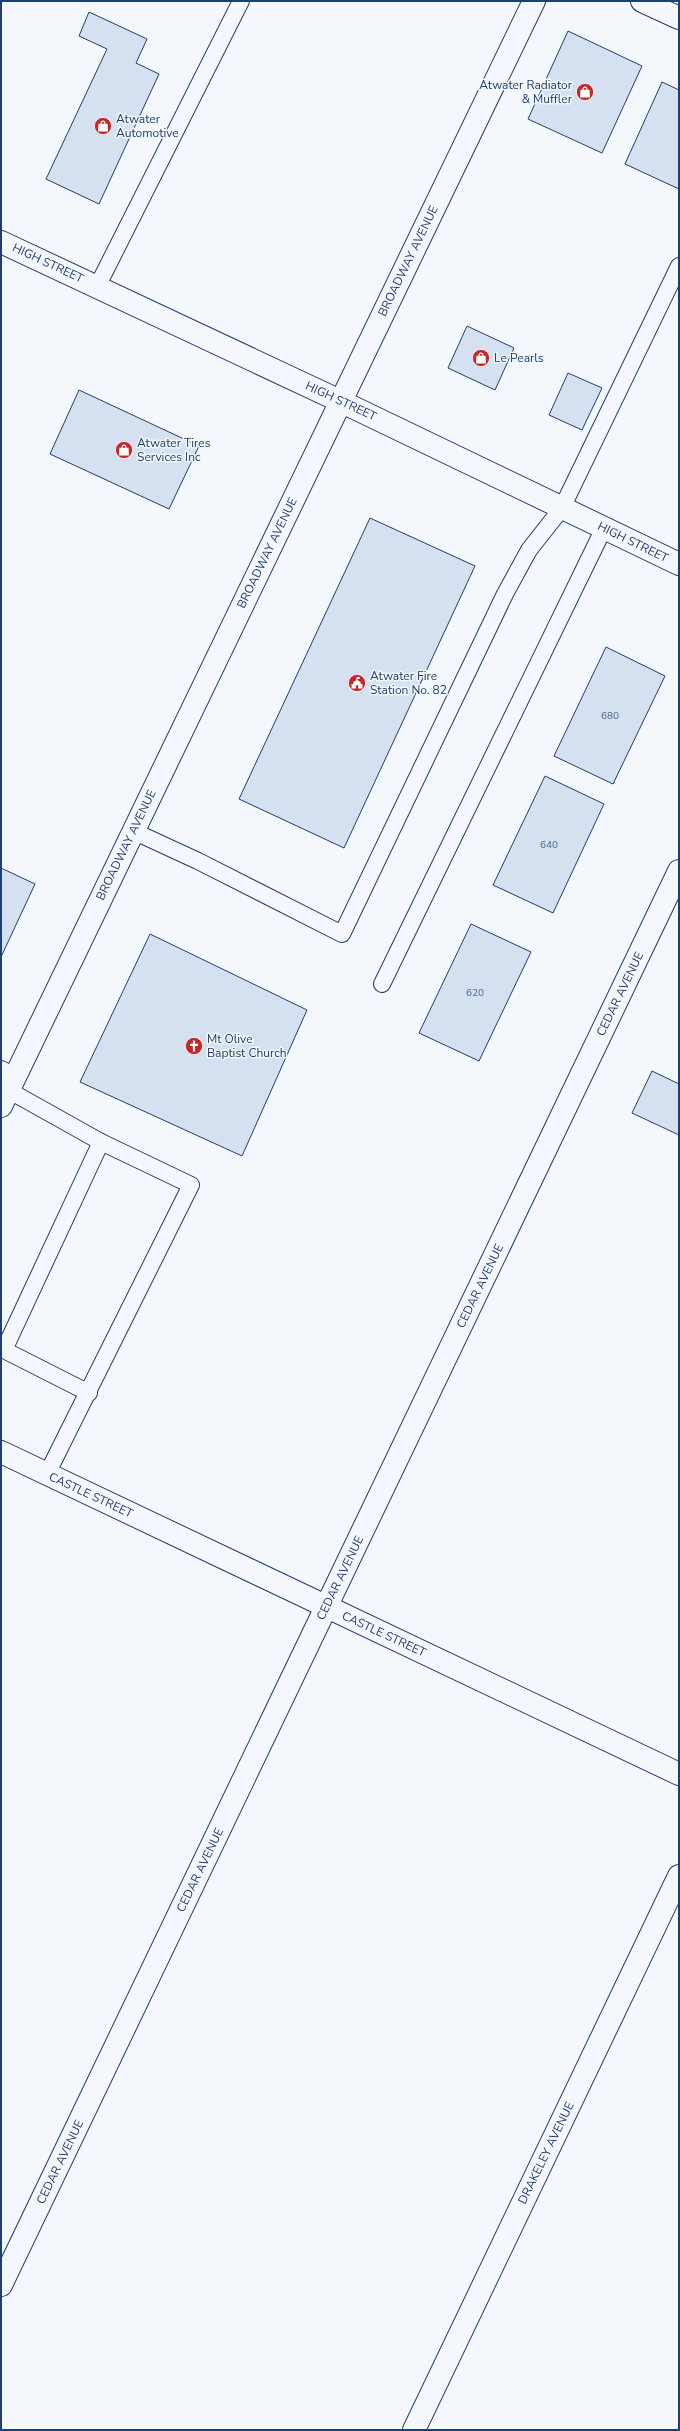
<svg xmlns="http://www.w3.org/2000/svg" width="680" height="2431" font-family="'Nunito Sans',sans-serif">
<rect width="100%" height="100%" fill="#f4f7fb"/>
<g fill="#d5e0f0" stroke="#1d3f73">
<path d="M 89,12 L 147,39 L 136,63 L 159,74 L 99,204 L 46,179 L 107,49 L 79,36 Z"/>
<path d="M 568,31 L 642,66 L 602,153 L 528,119 Z"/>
<path d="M 662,82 L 679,90 L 679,189 L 625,164 Z"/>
<path d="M 467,326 L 514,348 L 495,390 L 448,368 Z"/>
<path d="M 568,373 L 602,388 L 582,430 L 549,415 Z"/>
<path d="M 79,390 L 199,446 L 169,509 L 50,454 Z"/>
<path d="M 370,518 L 475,566 L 344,848 L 239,799 Z"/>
<path d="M 606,647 L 665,676 L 613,784 L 554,756 Z"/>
<path d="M 545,776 L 604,804 L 553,913 L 493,885 Z"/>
<path d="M 1,868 L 35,884 L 1,957 Z"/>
<path d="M 471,924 L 531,952 L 479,1061 L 419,1033 Z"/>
<path d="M 150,934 L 307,1010 L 242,1156 L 80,1082 Z"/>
<path d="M 652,1071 L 679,1084 L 679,1135 L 632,1113 Z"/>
</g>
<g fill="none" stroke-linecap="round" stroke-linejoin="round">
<defs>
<g id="lane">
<path d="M 97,287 L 241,1"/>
<path d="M 133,831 L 198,861 L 342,934 L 505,594 L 529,550 L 562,508 L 679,266"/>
<path d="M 382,984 L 604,528"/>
<path d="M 1,1069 L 15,1076"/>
<path d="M 8,1090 L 101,1142 L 191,1185 L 47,1474"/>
<path d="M 89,1393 L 4,1350 L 101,1142"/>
</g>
<g id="street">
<path d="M 642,1 L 679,18"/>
<path d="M 1,242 L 340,401 L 679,564"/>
<path d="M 1,1452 L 679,1774"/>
<path d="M 1,2285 L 679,871"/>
<path d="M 414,2430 L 679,1876"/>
</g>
<path id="secondary" d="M 1,1106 L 534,1"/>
</defs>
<use href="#lane" stroke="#1d3f73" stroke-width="18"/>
<use href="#street" stroke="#1d3f73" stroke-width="24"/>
<use href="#secondary" stroke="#1d3f73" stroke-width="24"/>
<use href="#lane" stroke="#f4f7fb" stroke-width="16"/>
<use href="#street" stroke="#f4f7fb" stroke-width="22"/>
<use href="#secondary" stroke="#f4f7fb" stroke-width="22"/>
</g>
<defs>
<symbol id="shop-disc" viewBox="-11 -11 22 22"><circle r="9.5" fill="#c62828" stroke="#f4f7fb"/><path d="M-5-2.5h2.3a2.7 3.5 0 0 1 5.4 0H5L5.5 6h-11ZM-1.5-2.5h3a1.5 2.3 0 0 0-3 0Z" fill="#fff"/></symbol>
<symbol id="civic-disc" viewBox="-11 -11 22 22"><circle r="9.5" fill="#c62828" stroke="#f4f7fb"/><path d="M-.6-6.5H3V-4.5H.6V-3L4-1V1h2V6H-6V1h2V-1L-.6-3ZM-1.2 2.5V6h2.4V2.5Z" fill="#fff"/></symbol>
<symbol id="church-disc" viewBox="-11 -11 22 22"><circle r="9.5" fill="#c62828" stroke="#f4f7fb"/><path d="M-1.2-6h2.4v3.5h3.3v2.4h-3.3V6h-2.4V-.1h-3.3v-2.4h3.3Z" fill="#fff"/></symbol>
</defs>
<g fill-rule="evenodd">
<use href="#shop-disc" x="575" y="82" width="20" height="20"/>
<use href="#shop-disc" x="93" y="116" width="20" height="20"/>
<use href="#shop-disc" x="471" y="348" width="20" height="20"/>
<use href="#shop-disc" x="114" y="440" width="20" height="20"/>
<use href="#civic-disc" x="347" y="673" width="20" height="20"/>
<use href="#church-disc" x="184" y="1036" width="20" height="20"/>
</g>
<g text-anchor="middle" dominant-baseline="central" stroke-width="3" stroke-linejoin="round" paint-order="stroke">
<g font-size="10" fill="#4b6792">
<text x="610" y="716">680</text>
<text x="549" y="845">640</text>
<text x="475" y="993">620</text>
</g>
<g font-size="12" fill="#1d3f73" stroke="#f4f7fb" text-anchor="start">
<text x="572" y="85" text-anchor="end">Atwater Radiator<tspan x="572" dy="14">&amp; Muffler</tspan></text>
<text x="116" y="119">Atwater<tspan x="116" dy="14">Automotive</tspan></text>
<text x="494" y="358">Le Pearls</text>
<text x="137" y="443">Atwater Tires<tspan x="137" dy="14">Services Inc</tspan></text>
<text x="370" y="676">Atwater Fire<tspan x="370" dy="14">Station No. 82</tspan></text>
<text x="207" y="1039">Mt Olive<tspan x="207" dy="14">Baptist Church</tspan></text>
</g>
<g font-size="12" fill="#1d3f73" stroke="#f4f7fb">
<text transform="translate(408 261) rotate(-64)">BROADWAY AVENUE</text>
<text transform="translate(48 263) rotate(25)">HIGH STREET</text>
<text transform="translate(341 401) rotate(25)">HIGH STREET</text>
<text transform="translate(633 542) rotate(26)">HIGH STREET</text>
<text transform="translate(267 553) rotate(-64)">BROADWAY AVENUE</text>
<text transform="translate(126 845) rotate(-64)">BROADWAY AVENUE</text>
<text transform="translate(620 994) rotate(-64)">CEDAR AVENUE</text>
<text transform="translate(480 1286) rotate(-64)">CEDAR AVENUE</text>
<text transform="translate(91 1495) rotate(25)">CASTLE STREET</text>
<text transform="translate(340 1578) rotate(-64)">CEDAR AVENUE</text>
<text transform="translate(384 1634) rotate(25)">CASTLE STREET</text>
<text transform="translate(200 1870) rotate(-64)">CEDAR AVENUE</text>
<text transform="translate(546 2153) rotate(-64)">DRAKELEY AVENUE</text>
<text transform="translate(60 2162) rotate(-64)">CEDAR AVENUE</text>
</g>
</g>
<rect width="680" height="2431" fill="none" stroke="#1d3f73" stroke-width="4"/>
</svg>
